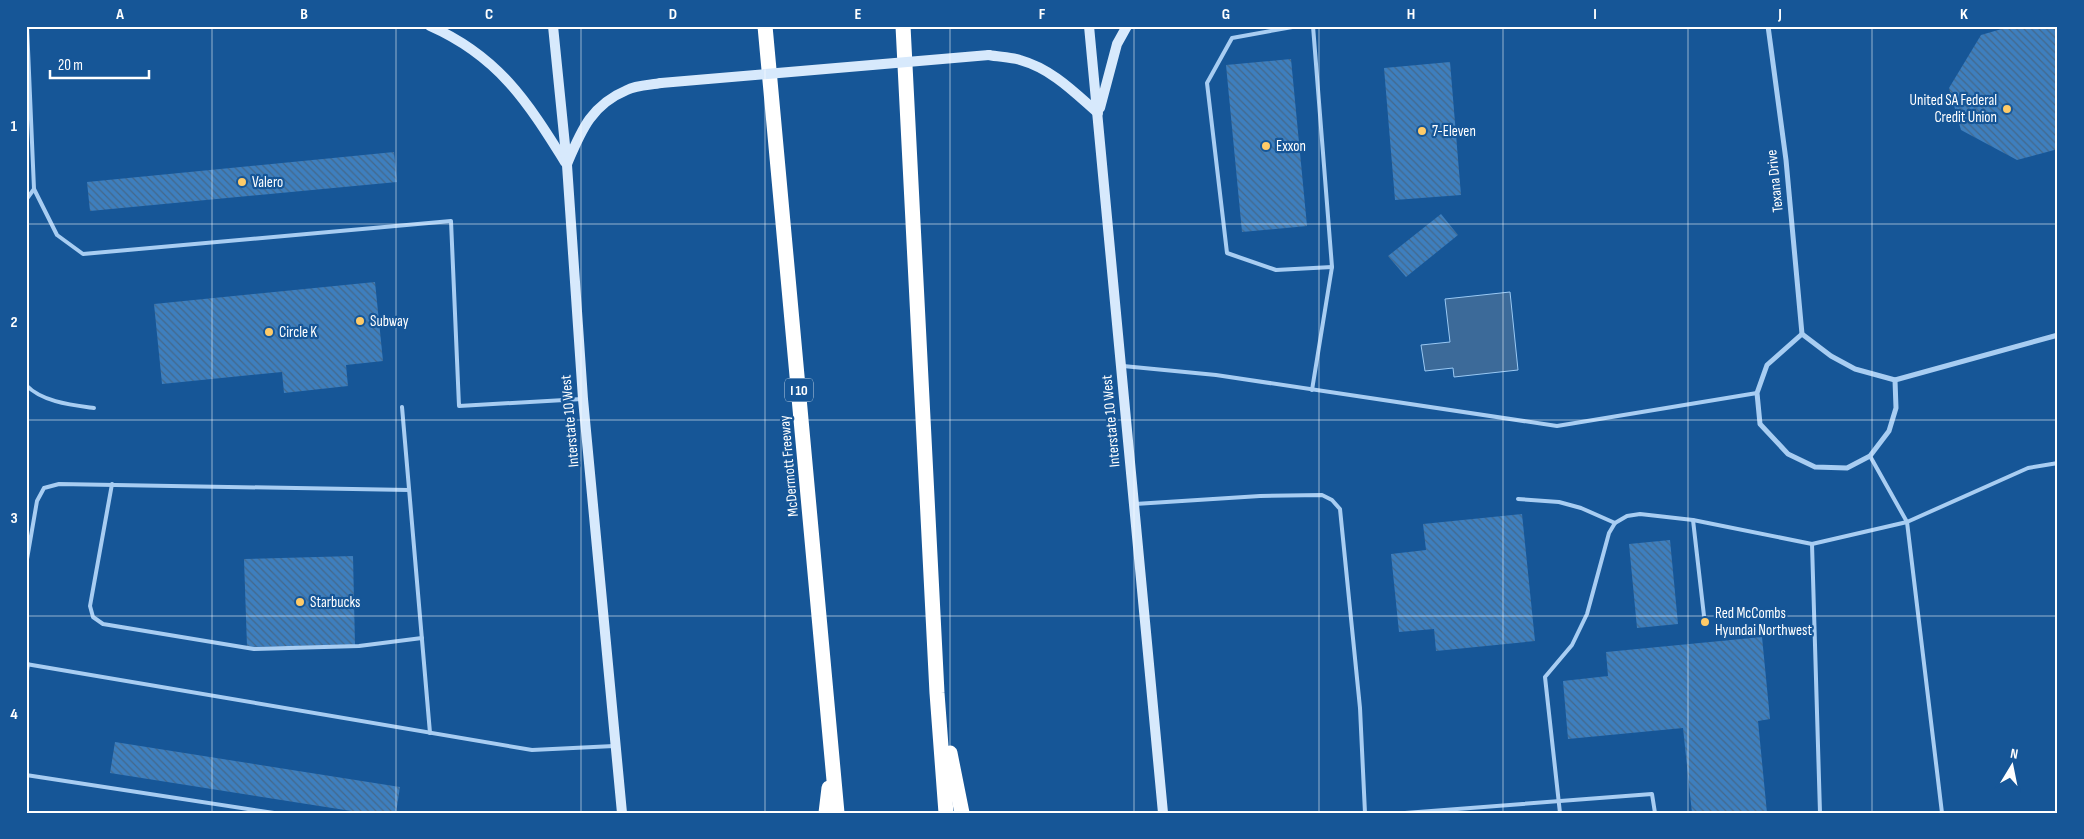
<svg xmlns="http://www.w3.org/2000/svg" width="2084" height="839" font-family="'Sofia Sans Condensed',sans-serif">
<defs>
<pattern id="building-back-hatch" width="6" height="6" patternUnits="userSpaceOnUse" patternTransform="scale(1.25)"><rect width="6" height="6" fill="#3e7fbe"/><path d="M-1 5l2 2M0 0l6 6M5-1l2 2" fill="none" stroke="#44688b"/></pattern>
</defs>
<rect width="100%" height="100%" fill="#165697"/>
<path fill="#3c6a99" stroke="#9ac9f4" d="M 1510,292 L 1518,370 L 1454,377 L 1453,368 L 1425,371 L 1421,345 L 1450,342 L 1445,299 Z"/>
<g fill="url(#building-back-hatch)">
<path d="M 2012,26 L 2058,26 L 2058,149 L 2017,160 L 1961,130 L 1949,88 L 1981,35 Z"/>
<path d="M 1291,59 L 1307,226 L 1242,232 L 1226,65 Z"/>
<path d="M 1450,62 L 1461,195 L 1395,200 L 1384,68 Z"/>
<path d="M 394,152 L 397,182 L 90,211 L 87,182 Z"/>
<path d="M 1441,214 L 1458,235 L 1406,277 L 1388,256 Z"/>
<path d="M 375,282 L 383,361 L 346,365 L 348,386 L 284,393 L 282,372 L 162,384 L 154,304 Z"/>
<path d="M 1522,514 L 1535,641 L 1436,651 L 1434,629 L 1399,632 L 1391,554 L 1426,550 L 1423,524 Z"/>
<path d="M 1670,540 L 1678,624 L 1637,628 L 1629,544 Z"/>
<path d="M 353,556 L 355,645 L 247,647 L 244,559 Z"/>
<path d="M 1762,637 L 1770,719 L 1758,721 L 1767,813 L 1692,813 L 1683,728 L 1568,739 L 1563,681 L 1608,676 L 1606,652 Z"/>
<path d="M 115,742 L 400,787 L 396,813 L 364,813 L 110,773 Z"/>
</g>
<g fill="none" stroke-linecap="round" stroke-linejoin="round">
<g stroke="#a8cdf2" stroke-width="4">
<path d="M 27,26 L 34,189 L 57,235 L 83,254 L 451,221 L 459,406 L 582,399"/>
<path d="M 1298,26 L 1232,38 L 1207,83 L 1227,253 L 1276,270 L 1332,267"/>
<path d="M 26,200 L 34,189"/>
<path d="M 1123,366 L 1216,375 L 1557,426 L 1757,393"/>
<path d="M 26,385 C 42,402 72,405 94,408"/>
<path d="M 1312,390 L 1332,267 L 1313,26"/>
<path d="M 402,407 L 430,733"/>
<path d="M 1870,456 L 1907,522 L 1942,813"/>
<path d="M 112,484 L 90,606 L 93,617 L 103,624 L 254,649 L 359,646 L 422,638"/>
<path d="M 1518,499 L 1559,502 L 1581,508 L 1615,523 L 1627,516 L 1640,514 L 1693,520 L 1812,544 L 1907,522 L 2028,468 L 2058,463"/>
<path d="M 1135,504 L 1260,496 L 1322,495 L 1332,500 L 1340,509 L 1360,708 L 1365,813"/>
<path d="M 1693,520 L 1704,616"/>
<path d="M 1812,544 L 1820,813"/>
<path d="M 26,565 L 37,501 L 44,488 L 59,484 L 409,490"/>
<path d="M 26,664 L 532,750 L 614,746"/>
<path d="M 26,678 L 28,664"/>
<path d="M 26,775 L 274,813"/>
<path d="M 1405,813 L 1652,794 L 1655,813"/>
<path d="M 1560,813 L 1545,677 L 1572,645 L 1587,614 L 1609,533 L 1615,523"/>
</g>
<g stroke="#a8cdf2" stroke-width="5">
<path d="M 1768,26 L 1786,160 L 1802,334 L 1831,356 L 1855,369 L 1895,380"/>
<path d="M 1802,334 L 1767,365 L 1757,393 L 1760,424 L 1788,454 L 1815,467 L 1847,468 L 1870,456 L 1889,431 L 1896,408 L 1895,380 L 2058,335"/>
</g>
<g stroke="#d7e9fc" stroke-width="10">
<path d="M 430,26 C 498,56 527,101 565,162"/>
<path d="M 553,26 L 567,165 L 583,399 L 622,813"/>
<path d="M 1089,26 L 1163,813"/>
<path d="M 989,55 C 999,57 1011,57 1020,60 C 1052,69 1074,92 1098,113"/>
<path d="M 1100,108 L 1117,44 L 1127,26"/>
<path d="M 567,164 C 581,131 591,105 627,90 C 636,85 650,85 661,83"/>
</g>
<g stroke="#fff" stroke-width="15">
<path d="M 765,26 L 837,813"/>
<path d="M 903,26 L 937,693 L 946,813"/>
<path d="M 950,753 L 962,813"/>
<path d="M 826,813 L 829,788"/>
</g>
<path stroke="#d7e9fc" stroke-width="10" d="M 661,83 L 989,55"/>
</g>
<path fill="none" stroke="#fff" stroke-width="1" stroke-opacity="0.55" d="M 212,26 L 212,813M 396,26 L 396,813M 581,26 L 581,813M 765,26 L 765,813M 950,26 L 950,813M 1134,26 L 1134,813M 1319,26 L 1319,813M 1503,26 L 1503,813M 1688,26 L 1688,813M 1872,26 L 1872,813M 26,224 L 2058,224M 26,420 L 2058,420M 26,616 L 2058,616"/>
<g fill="#ffcb68" stroke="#165697" stroke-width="2">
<circle cx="2007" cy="109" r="5"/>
<circle cx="1422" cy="131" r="5"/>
<circle cx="1266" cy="146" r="5"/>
<circle cx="242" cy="182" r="5"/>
<circle cx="360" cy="321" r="5"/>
<circle cx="269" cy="332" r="5"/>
<circle cx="300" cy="602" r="5"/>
<circle cx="1705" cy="622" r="5"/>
</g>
<g text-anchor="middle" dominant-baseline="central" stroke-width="4.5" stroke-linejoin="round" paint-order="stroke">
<rect fill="#165697" stroke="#b9cce0" stroke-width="1" x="785" y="378.5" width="28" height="23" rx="4"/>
<g font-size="14" font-weight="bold" fill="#fff">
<text x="799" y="390">I 10</text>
</g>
<g font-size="15" fill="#fff" stroke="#165697" text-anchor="start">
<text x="1997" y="100" text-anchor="end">United SA Federal<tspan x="1997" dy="17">Credit Union</tspan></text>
<text x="1432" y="131">7-Eleven</text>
<text x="1276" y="146">Exxon</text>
<text x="252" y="182">Valero</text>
<text x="370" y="321">Subway</text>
<text x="279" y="332">Circle K</text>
<text x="310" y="602">Starbucks</text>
<text x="1715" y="613">Red McCombs<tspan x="1715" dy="17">Hyundai Northwest</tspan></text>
</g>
<g font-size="15" fill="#fff" stroke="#165697">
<text transform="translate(1775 181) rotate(-96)">Texana Drive</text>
<text transform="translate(570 421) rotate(-95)">Interstate 10 West</text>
<text transform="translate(1111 421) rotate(-95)">Interstate 10 West</text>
<text transform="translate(789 466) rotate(-95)">McDermott Freeway</text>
</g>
</g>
<rect width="2084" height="839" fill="none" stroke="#165697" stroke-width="55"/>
<g transform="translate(2012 766) rotate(10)" stroke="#165697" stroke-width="4" paint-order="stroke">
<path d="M0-4L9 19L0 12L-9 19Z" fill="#ffffff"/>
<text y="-8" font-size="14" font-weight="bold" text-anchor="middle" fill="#ffffff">N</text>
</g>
<path d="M50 70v8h99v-8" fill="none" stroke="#ffffff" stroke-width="2.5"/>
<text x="58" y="70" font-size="15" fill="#ffffff" stroke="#165697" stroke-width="4" paint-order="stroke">20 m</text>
<rect x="28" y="28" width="2028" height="784" fill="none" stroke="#fff" stroke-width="2"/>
<g font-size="16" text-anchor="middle" font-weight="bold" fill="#fff">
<text x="120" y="19">A</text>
<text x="304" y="19">B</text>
<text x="489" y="19">C</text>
<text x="673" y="19">D</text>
<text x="858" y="19">E</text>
<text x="1042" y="19">F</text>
<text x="1226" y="19">G</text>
<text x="1411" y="19">H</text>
<text x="1595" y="19">I</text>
<text x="1780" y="19">J</text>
<text x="1964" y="19">K</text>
<text x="14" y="131">1</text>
<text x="14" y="327">2</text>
<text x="14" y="523">3</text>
<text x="14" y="719">4</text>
</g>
</svg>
